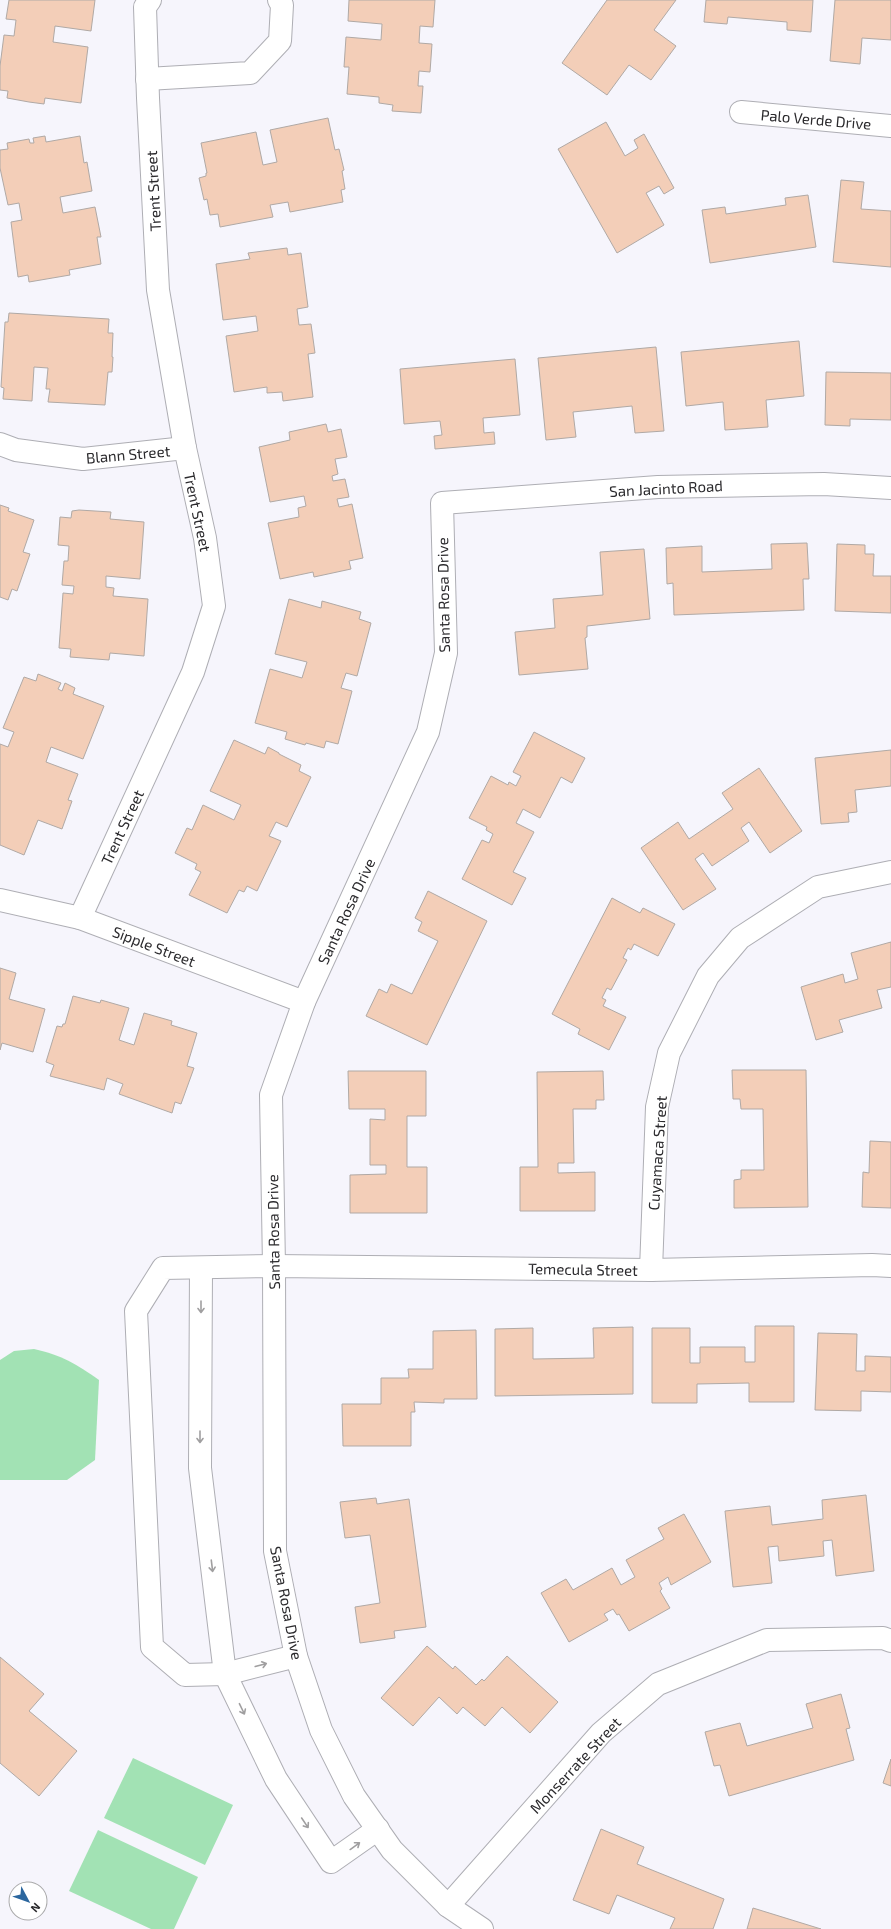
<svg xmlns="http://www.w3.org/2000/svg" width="891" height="1929" font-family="'Exo 2',sans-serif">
<rect width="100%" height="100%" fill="#f6f5fc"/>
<g fill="#a2e2b4">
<path d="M 34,1349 C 62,1355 76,1364 99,1380 L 95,1460 L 67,1480 L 0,1480 L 0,1360 L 14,1351 Z"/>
<path d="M 133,1758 L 233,1805 L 205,1865 L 104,1818 Z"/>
<path d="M 98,1830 L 198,1877 L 174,1929 L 151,1929 L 69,1891 Z"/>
</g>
<g fill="#f3ceb8" stroke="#b0a9a5">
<path d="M 9,0 L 95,0 L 91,31 L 55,26 L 53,42 L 88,47 L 81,103 L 45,98 L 44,104 L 29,102 L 7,98 L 8,91 L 0,90 L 0,66 L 4,35 L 14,36 L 16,20 L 6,19 Z"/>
<path d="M 349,0 L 435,0 L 433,27 L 420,26 L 419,43 L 432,44 L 430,72 L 419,71 L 418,86 L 423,86 L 421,113 L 392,111 L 393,105 L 379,103 L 379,97 L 347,94 L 349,67 L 344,67 L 346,37 L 381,40 L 382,24 L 348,21 Z"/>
<path d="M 607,0 L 676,0 L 654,30 L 676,46 L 651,80 L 629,65 L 607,95 L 562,63 Z"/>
<path d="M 706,0 L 813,0 L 811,32 L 787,30 L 787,22 L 728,17 L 727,24 L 704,22 Z"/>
<path d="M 835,0 L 891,0 L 891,40 L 862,38 L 860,64 L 830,61 Z"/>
<path d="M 328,118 L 335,150 L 339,149 L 344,170 L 342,171 L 345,189 L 341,190 L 343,202 L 290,212 L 288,202 L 270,205 L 273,217 L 220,227 L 218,214 L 210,215 L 207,199 L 204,200 L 199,178 L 206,176 L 206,173 L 207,173 L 201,143 L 256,132 L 263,165 L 277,162 L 270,130 Z"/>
<path d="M 606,122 L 625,156 L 638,148 L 634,140 L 644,134 L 674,188 L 664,194 L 659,186 L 646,193 L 664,225 L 617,253 L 558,149 Z"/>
<path d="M 45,136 L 46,142 L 80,136 L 84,163 L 87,162 L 92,191 L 60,197 L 63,213 L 95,207 L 101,237 L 97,237 L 101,264 L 69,270 L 70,275 L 29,282 L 28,275 L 18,277 L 11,222 L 22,220 L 19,203 L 8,205 L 0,168 L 0,150 L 8,149 L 7,143 L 29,139 L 30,143 L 34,143 L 33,138 Z"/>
<path d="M 841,180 L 864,182 L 861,209 L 891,211 L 891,267 L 833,262 Z"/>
<path d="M 808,195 L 816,247 L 710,263 L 702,210 L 725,207 L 726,214 L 786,205 L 785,198 Z"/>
<path d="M 287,248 L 288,255 L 301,253 L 308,307 L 297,309 L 299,325 L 311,324 L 315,353 L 308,354 L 313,397 L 283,401 L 282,392 L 267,393 L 267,387 L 234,392 L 226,336 L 258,331 L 256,316 L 223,320 L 216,264 L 250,259 L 248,253 Z"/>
<path d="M 9,313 L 109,319 L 108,333 L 113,333 L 112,357 L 113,357 L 112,372 L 108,372 L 105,405 L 48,402 L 50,389 L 46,389 L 48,368 L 34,367 L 32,401 L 3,399 L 4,388 L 1,387 L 5,322 L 8,322 Z"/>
<path d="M 799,341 L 804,396 L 766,400 L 768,427 L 725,430 L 723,402 L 686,406 L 681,352 Z"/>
<path d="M 656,347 L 664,431 L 635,433 L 632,406 L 573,412 L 576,437 L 546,440 L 538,358 Z"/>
<path d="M 515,359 L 520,415 L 483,418 L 484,433 L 494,432 L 495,444 L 435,449 L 434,436 L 442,435 L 440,421 L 404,424 L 400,369 Z"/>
<path d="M 826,372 L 891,373 L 891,420 L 850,419 L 850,426 L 825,425 Z"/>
<path d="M 326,424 L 328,432 L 341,429 L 347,457 L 335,459 L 338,474 L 332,476 L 333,481 L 345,479 L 349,497 L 337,499 L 339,507 L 352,504 L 363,558 L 349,561 L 351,569 L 314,577 L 313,572 L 280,579 L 268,523 L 299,517 L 298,508 L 306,506 L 304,496 L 270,502 L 259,447 L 290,440 L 289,432 Z"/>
<path d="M 0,505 L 9,508 L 8,511 L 34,520 L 23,552 L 30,554 L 17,591 L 12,589 L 8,600 L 0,597 Z"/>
<path d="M 79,510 L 111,512 L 110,519 L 144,522 L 140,579 L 106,576 L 106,587 L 114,588 L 113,596 L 148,599 L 144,656 L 110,653 L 109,660 L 70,657 L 71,649 L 59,648 L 63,593 L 73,594 L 74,586 L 62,585 L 64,561 L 68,561 L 69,546 L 58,545 L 60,517 L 71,518 L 72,511 Z"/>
<path d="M 807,543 L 809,579 L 803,579 L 804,610 L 674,615 L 673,583 L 667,584 L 666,548 L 702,546 L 702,572 L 772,569 L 771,544 Z"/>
<path d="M 837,544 L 865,545 L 865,554 L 874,554 L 873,576 L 891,576 L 891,613 L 835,611 Z"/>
<path d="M 644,549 L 650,619 L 587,626 L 587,637 L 585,638 L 588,669 L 519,675 L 515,632 L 555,628 L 553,599 L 603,595 L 600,552 Z"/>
<path d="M 289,599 L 321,608 L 322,601 L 361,612 L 359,619 L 371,623 L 357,676 L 346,673 L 341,688 L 352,691 L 338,744 L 326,741 L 324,748 L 306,743 L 305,745 L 285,739 L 287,732 L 255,723 L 270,669 L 302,678 L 307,662 L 275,654 Z"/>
<path d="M 38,674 L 61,683 L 58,689 L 62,691 L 65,683 L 75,688 L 73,694 L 104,706 L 83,759 L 51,747 L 46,762 L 78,774 L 68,800 L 72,801 L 62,829 L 38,820 L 24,855 L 0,845 L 0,744 L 8,747 L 14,732 L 3,728 L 24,677 L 36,681 Z"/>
<path d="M 534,732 L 585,758 L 572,783 L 561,777 L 540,818 L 523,809 L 516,823 L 534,832 L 513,872 L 526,878 L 512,905 L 462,879 L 482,840 L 489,843 L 493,834 L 486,830 L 487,827 L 469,818 L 491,776 L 508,785 L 509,782 L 516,786 L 521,776 L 513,772 Z"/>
<path d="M 234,740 L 265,754 L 268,747 L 279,753 L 279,754 L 301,765 L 299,771 L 311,777 L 287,827 L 276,822 L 269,836 L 281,841 L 257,891 L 247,886 L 244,892 L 239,890 L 227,913 L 189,895 L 201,872 L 195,869 L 197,864 L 175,853 L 187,828 L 192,830 L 203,805 L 234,820 L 241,805 L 210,791 Z"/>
<path d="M 891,750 L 891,786 L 855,790 L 857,812 L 848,813 L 849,822 L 821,824 L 815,758 Z"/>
<path d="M 759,768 L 802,831 L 770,853 L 749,822 L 741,828 L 749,841 L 712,866 L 703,853 L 695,859 L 716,889 L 683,910 L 641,848 L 678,822 L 689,839 L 733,809 L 722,793 Z"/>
<path d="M 428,891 L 487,921 L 427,1045 L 366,1016 L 379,989 L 387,993 L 391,984 L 412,994 L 438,941 L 418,931 L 422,922 L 415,918 Z"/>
<path d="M 612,898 L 640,913 L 643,908 L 675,924 L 658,956 L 634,944 L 631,950 L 628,948 L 623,958 L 627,960 L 611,990 L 607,988 L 602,998 L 606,1000 L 603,1006 L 626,1017 L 609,1050 L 578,1034 L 580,1029 L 552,1014 Z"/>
<path d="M 891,942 L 891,987 L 877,990 L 882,1008 L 839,1020 L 843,1032 L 816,1040 L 801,987 L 843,974 L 845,983 L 858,979 L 851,953 Z"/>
<path d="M 0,968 L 16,973 L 9,999 L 45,1009 L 33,1052 L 2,1043 L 0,1050 Z"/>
<path d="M 73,996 L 100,1003 L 101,1000 L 129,1008 L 119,1040 L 134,1045 L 144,1013 L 172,1021 L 171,1025 L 197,1033 L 187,1066 L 194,1068 L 181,1104 L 175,1102 L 172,1113 L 119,1094 L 123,1084 L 107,1078 L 104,1090 L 50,1076 L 54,1065 L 46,1062 L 57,1026 L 62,1027 L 63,1024 L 65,1024 Z"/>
<path d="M 732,1070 L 806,1070 L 808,1207 L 734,1208 L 734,1180 L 741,1179 L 741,1170 L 764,1170 L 763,1109 L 741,1109 L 740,1099 L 733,1099 Z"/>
<path d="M 348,1071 L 426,1071 L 426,1116 L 407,1116 L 407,1167 L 427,1167 L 427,1213 L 350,1213 L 350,1175 L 386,1174 L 386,1165 L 370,1165 L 370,1119 L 385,1120 L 385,1109 L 349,1109 Z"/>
<path d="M 603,1071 L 604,1100 L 596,1100 L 596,1109 L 573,1109 L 574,1163 L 558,1163 L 558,1173 L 595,1172 L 595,1211 L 520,1211 L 520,1167 L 538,1167 L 537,1072 Z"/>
<path d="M 870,1141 L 891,1142 L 891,1208 L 862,1207 L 863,1172 L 869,1173 Z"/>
<path d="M 755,1326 L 794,1326 L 794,1402 L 749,1402 L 749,1383 L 697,1384 L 697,1403 L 652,1403 L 652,1328 L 690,1328 L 690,1363 L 700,1363 L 700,1347 L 745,1347 L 745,1362 L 755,1362 Z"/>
<path d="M 633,1327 L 633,1394 L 495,1396 L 495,1329 L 533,1328 L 533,1359 L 594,1358 L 593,1328 Z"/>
<path d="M 476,1330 L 477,1399 L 444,1399 L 444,1403 L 414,1402 L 415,1412 L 411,1412 L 411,1446 L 343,1446 L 342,1404 L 381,1404 L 381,1378 L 409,1378 L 408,1369 L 433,1369 L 433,1331 Z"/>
<path d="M 818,1333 L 857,1334 L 856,1371 L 865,1371 L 865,1356 L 891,1357 L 891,1392 L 861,1391 L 861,1411 L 815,1410 Z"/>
<path d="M 866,1495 L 874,1571 L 836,1576 L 832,1540 L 823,1541 L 824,1556 L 779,1561 L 778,1546 L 768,1547 L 772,1583 L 733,1587 L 725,1511 L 770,1506 L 772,1525 L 823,1519 L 822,1500 Z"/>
<path d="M 376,1498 L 377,1504 L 409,1499 L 426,1627 L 394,1631 L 395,1638 L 360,1643 L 355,1607 L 380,1603 L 370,1535 L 345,1538 L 340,1502 Z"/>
<path d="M 684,1514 L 711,1562 L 671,1585 L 668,1577 L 659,1583 L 662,1589 L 660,1591 L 670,1608 L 629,1631 L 619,1614 L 617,1615 L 613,1609 L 604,1614 L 608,1620 L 569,1642 L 541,1593 L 566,1579 L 573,1590 L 612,1568 L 621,1585 L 635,1577 L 626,1560 L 664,1539 L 658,1528 Z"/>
<path d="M 427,1646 L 453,1669 L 455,1666 L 476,1685 L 482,1679 L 484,1681 L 507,1656 L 558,1702 L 530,1733 L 502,1707 L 485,1726 L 463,1707 L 457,1714 L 439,1697 L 413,1726 L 381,1698 Z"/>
<path d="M 0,1657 L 44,1694 L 29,1711 L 77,1751 L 39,1796 L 0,1763 Z"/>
<path d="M 841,1694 L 850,1728 L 846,1729 L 854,1760 L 729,1796 L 720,1765 L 714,1766 L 705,1732 L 740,1723 L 747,1746 L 813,1728 L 806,1704 Z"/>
<path d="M 891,1759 L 891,1786 L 883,1783 Z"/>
<path d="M 601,1829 L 644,1847 L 637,1864 L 724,1899 L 713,1929 L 670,1929 L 675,1918 L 617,1895 L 609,1914 L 573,1900 Z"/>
<path d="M 753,1908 L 821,1929 L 747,1929 Z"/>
</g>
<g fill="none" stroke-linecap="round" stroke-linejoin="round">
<defs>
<g id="minor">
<path d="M 147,79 L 250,73 L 280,41 L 282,5 L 279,0"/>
<path d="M 741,112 L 891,126"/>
<path d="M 0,444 L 16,450 L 83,459 L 185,448"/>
<path d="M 0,900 L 80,918 L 304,1002"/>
<path d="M 80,918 L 193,672 L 214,606 L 205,538 L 185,448 L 158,290 L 148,98 L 145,7 L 150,0"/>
<path d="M 201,1268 L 200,1468 L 225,1674 L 276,1779 L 331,1862 L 378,1829"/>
<path d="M 651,1270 L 657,1107 L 669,1053 L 708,976 L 740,938 L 818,887 L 891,872"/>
<path d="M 296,1656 L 225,1674 L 185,1675 L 152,1647 L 136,1311 L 163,1268 L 274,1266 L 651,1270 L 872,1265 L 891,1266"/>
<path d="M 448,1906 L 601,1733 L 658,1684 L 767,1640 L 883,1638 L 891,1641"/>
<path d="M 482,1929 L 448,1906 L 392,1850 L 354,1796 L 321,1730 L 296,1656 L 275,1551 L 274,1266 L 271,1095 L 304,1002 L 428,732 L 446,653 L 442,503 L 658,487 L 824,484 L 891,488"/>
</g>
</defs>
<use href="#minor" stroke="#aeaeb4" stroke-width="24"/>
<use href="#minor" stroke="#fff" stroke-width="22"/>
</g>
<defs><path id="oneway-shaft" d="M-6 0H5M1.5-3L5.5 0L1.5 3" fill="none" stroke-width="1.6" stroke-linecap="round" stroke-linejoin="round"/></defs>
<g stroke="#a09fa0">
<use href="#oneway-shaft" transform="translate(201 1307) rotate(90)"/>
<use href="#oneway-shaft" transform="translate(200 1437) rotate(90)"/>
<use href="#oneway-shaft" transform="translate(212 1566) rotate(83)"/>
<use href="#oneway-shaft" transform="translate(261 1665) rotate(-15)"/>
<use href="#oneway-shaft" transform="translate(242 1709) rotate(64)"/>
<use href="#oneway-shaft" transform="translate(305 1823) rotate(56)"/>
<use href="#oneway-shaft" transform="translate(355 1846) rotate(-36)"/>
</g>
<g text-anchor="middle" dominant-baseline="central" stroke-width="3.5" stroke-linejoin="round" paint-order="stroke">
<g font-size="15" fill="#2b2a2d" stroke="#fff">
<text transform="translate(816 119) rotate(5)">Palo Verde Drive</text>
<text transform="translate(153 191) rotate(-93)">Trent Street</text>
<text transform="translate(128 454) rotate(-5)">Blann Street</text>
<text transform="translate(666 488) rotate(-3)">San Jacinto Road</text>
<text transform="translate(198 512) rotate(78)">Trent Street</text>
<text transform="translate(443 595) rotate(-91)">Santa Rosa Drive</text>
<text transform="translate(122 827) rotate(-65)">Trent Street</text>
<text transform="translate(346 911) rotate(-65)">Santa Rosa Drive</text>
<text transform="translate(154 946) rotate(21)">Sipple Street</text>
<text transform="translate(657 1153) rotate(-86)">Cuyamaca Street</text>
<text transform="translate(273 1232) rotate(-91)">Santa Rosa Drive</text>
<text transform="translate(583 1269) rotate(1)">Temecula Street</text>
<text transform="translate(287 1603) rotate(79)">Santa Rosa Drive</text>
<text transform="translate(575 1765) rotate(-47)">Monserrate Street</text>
</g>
</g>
<g transform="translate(28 1901) rotate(131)"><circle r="19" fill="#ffffff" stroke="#aaaaab"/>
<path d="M0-3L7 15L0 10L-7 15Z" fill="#2b669e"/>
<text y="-6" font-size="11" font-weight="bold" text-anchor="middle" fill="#2b2a2d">N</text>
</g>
</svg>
